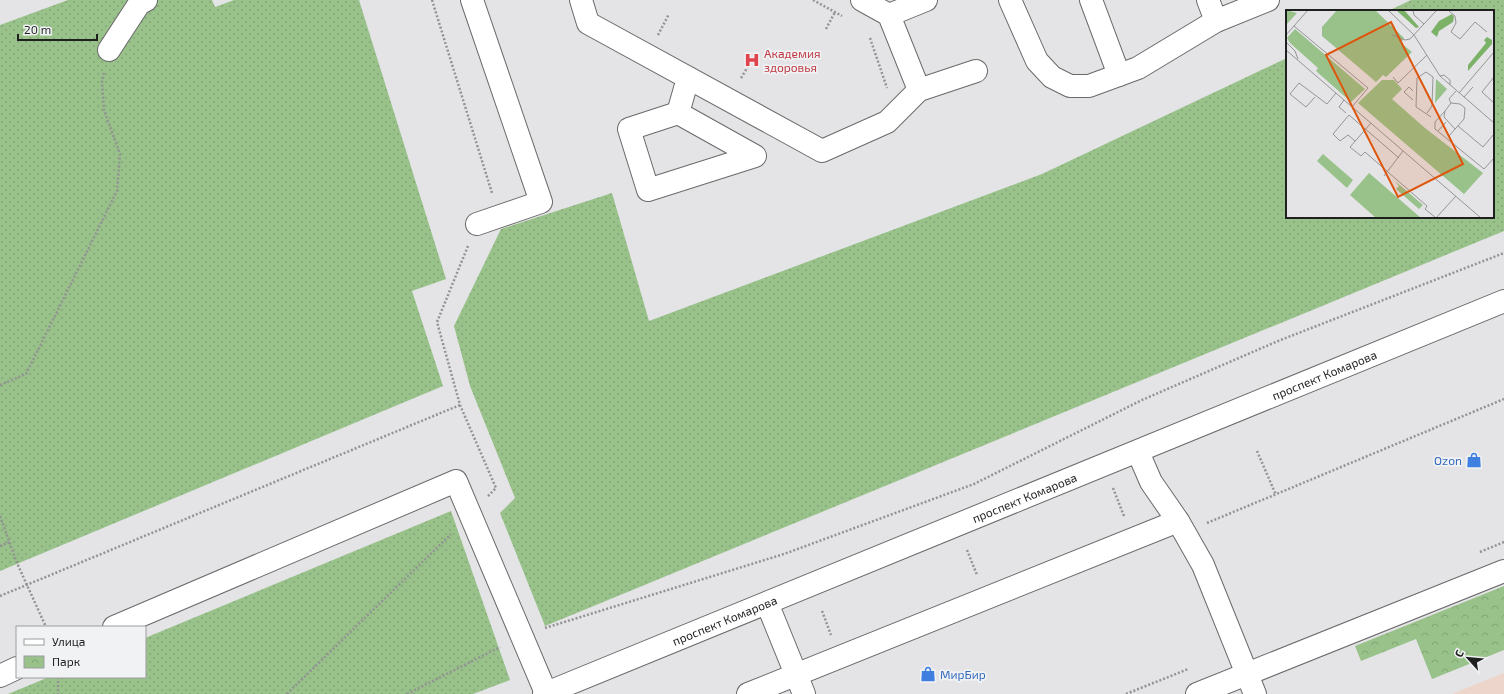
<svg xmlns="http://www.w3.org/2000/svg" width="1504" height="694" font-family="'Exo 2',sans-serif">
<defs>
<pattern id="grass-dots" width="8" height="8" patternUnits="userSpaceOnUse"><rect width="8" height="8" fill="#98c28a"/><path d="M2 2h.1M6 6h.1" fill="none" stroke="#83a677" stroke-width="1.8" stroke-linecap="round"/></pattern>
<pattern id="park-crowns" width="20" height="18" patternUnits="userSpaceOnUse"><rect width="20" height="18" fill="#98c28a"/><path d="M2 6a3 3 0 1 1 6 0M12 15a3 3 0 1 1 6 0" fill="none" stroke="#83a677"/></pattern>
</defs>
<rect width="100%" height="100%" fill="#e4e4e6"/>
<path fill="#edd5cc" d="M 1504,673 L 1504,694 L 1452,694 Z"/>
<g fill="url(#grass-dots)">
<path d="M 68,0 L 212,0 L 215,7 L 234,0 L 359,0 L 446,279 L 412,291 L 443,386 L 0,571 L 0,25 Z"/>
<path d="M 1411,0 L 1504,0 L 1504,231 L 545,626 L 500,513 L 515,498 L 470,386 L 454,326 L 501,229 L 612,193 L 649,321 L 1042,174 L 1287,58 L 1287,217 L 1493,217 L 1493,11 L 1388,11 Z"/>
<path d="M 451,511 L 510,680 L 473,694 L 8,694 L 49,677 L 145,677 L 145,638 Z"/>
</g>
<path fill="url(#park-crowns)" d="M 1504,586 L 1504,650 L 1432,679 L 1416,639 L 1361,661 L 1355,646 Z"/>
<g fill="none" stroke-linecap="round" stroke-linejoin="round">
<defs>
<g id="minor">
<path d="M 472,0 L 541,202 L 477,224"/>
<path d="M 581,0 L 588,23 L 822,151 L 887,122 L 919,90 L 976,71"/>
<path d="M 862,0 L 889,15 L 919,90"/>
<path d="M 1010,0 L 1037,61 L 1052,77 L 1070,86 L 1089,86 L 1138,68 L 1216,21 L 1268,0"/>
<path d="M 1091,0 L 1119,75"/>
<path d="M 1208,0 L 1216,21"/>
<path d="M 889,15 L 926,0"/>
<path d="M 109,50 L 139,4 L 146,0"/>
<path d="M 678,113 L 755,156 L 648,190 L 629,129 Z"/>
<path d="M 678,113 L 688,78"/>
<path d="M 1138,452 L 1151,482 L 1178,521 L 1203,565 L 1255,694"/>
<path d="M 767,603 L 804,694"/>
<path d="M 114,627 L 456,481 L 546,693"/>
<path d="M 0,676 L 17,668"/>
<path d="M 748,694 L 1178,521"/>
<path d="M 1197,694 L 1504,571"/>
</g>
<g id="major">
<path id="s1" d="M 544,694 L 1504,301"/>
</g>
</defs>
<use href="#minor" stroke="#6a6a6b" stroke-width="24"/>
<use href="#major" stroke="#6a6a6b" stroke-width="24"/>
<g stroke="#939394" stroke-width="2.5" stroke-dasharray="2 2" stroke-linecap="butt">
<path d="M 432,0 L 492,193"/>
<path d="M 813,0 L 842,16"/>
<path d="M 826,29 L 835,12"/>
<path d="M 658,35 L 669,14"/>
<path d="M 870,38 L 887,88"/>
<path d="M 741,78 L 752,60"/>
<path d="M 468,246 L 437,322 L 460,405 L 496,488 L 488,496"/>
<path d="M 0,385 L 26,374 L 117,191 L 120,154 L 104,110 L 102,82 L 104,73"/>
<path d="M 1257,451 L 1276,495"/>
<path d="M 1113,488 L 1124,516"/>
<path d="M 0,516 L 17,563 L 46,627"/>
<path d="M 1207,523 L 1504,399"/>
<path d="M 0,546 L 10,542"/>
<path d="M 967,550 L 977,575"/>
<path d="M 1480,552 L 1504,542"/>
<path d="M 0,596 L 460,405"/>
<path d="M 822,611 L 831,635"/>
<path d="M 545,628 L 784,554 L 974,484 L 1142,400 L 1278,341 L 1504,253"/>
<path d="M 58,677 L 58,694"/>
<path d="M 287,694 L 451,534"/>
<path d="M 407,694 L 500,647"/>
<path d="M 1126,694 L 1188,669"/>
</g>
<use href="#minor" stroke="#fff" stroke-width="22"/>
<use href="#major" stroke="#fff" stroke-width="22"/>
</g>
<defs>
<symbol id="hospital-bare" viewBox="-9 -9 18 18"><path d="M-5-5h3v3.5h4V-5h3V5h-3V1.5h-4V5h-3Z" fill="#e0444e" stroke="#f1f2f4" stroke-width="2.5" paint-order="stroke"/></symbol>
<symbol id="shop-bare" viewBox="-9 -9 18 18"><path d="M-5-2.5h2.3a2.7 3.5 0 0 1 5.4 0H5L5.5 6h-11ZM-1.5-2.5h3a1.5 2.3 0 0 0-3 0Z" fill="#3f7fe0" stroke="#f1f2f4" stroke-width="2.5" paint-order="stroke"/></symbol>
</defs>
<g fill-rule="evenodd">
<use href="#hospital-bare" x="741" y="49" width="22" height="22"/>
<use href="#shop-bare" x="1463" y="449" width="22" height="22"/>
<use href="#shop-bare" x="917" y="663" width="22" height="22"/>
</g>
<g text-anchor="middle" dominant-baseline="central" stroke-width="3.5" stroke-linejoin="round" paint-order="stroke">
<g font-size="12" fill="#be3a42" stroke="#f1f2f4" text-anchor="start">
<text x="764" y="53">Академия<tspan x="764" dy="14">здоровья</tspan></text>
</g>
<g font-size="12" fill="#1e1f1f" stroke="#f1f2f4">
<text stroke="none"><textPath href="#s1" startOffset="843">проспект Комарова</textPath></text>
<text stroke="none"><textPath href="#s1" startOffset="519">проспект Комарова</textPath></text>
<text stroke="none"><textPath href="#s1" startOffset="195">проспект Комарова</textPath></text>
</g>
<g font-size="12" fill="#366cbe" stroke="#f1f2f4" text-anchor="end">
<text x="1462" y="460">Ozon</text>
<text x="940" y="674" text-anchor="start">МирБир</text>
</g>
</g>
<g transform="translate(1286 10)">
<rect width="208" height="208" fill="#e4e4e6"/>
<path d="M 0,0 L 11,3 L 0,15 ZM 51,0 L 89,0 L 118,28 L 115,33 L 126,42 L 100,67 L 97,65 L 90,72 L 36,26 L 36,17 ZM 9,19 L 79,79 L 65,92 L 30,61 L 32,58 L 4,33 L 1,28 ZM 96,70 L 108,70 L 116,79 L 106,89 L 139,118 L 197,163 L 178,184 L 72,93 Z" fill="#98c28a"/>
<path d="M 110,0 L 118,0 L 133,17 L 130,18 ZM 166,4 L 168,7 L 167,12 L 153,21 L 151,27 L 145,22 L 153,11 ZM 201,27 L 206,30 L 206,34 L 182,61 L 182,55 L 200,33 L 198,30 Z" fill="#7bb268"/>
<path d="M 150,69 L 161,79 L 149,93 ZM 109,171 L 137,195 L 133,199 L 110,179 L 113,176 Z" fill="#98c28a"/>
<path d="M 37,144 L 67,170 L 61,178 L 31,151 ZM 83,163 L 135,208 L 90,208 L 64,185 Z" fill="#98c28a"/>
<path fill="none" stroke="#959596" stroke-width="1" d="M 102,0 L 128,25 L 154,66 L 208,113M 127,0 L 128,5 L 138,14M 162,0 L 169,6 L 170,13 L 165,22 L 174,29 L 189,12 L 201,22M 8,16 L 82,78 L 66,97M 0,25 L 22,0M 106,25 L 119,30 L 124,29 L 151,0M 0,32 L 9,41 L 12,49M 0,40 L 195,208M 154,66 L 158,65 L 164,70 L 164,75M 107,67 L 112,73 L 141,45M 208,67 L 196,82 L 208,93M 173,83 L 208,42M 29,87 L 20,97 L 4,84 L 13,73 L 41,94 L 50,83M 178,87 L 187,77M 58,90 L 53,97 L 60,103M 127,90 L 118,82 L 123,77 L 127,81M 159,101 L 149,112 L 149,119 L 198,159 L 208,148M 141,103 L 146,96 L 147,67 L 140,62 L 131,68 L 130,97 L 145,107M 85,113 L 64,137 L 75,146 L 79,142 L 141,196 L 139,199 L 150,208M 172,116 L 197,137 L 208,124M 169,119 L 158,107 L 159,101 L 165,93 L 163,89 L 170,81M 152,121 L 160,112M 162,127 L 178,109 L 179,98 L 174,94 L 165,93M 69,131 L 62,125 L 54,131 L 47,124 L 63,105 L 113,148M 208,156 L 208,169M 98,166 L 117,141M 150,208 L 170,186"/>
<path fill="#de560d" fill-opacity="0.15" stroke="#de560d" stroke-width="2" d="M 105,12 L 177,154 L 112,187 L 40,45 Z"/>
<rect width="208" height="208" fill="none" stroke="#1e1f1f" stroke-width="2"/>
</g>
<rect x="16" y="626" width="130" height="52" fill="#f1f2f4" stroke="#9d9e9f"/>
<rect x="24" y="639" width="20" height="6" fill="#ffffff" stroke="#9d9e9f"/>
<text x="52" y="646" font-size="12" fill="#1e1f1f">Улица</text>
<rect x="24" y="656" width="20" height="12" fill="url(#park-crowns)" stroke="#9d9e9f"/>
<text x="52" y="666" font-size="12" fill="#1e1f1f">Парк</text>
<g transform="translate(1468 658) rotate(297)" stroke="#f1f2f4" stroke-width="3" paint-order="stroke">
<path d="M0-3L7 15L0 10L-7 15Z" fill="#1e1f1f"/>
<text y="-6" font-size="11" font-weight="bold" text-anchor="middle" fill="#1e1f1f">С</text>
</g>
<path d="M18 34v6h79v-6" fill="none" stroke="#1e1f1f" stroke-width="2"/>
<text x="24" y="34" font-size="12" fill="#1e1f1f" stroke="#f1f2f4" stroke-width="3" paint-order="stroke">20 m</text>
</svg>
